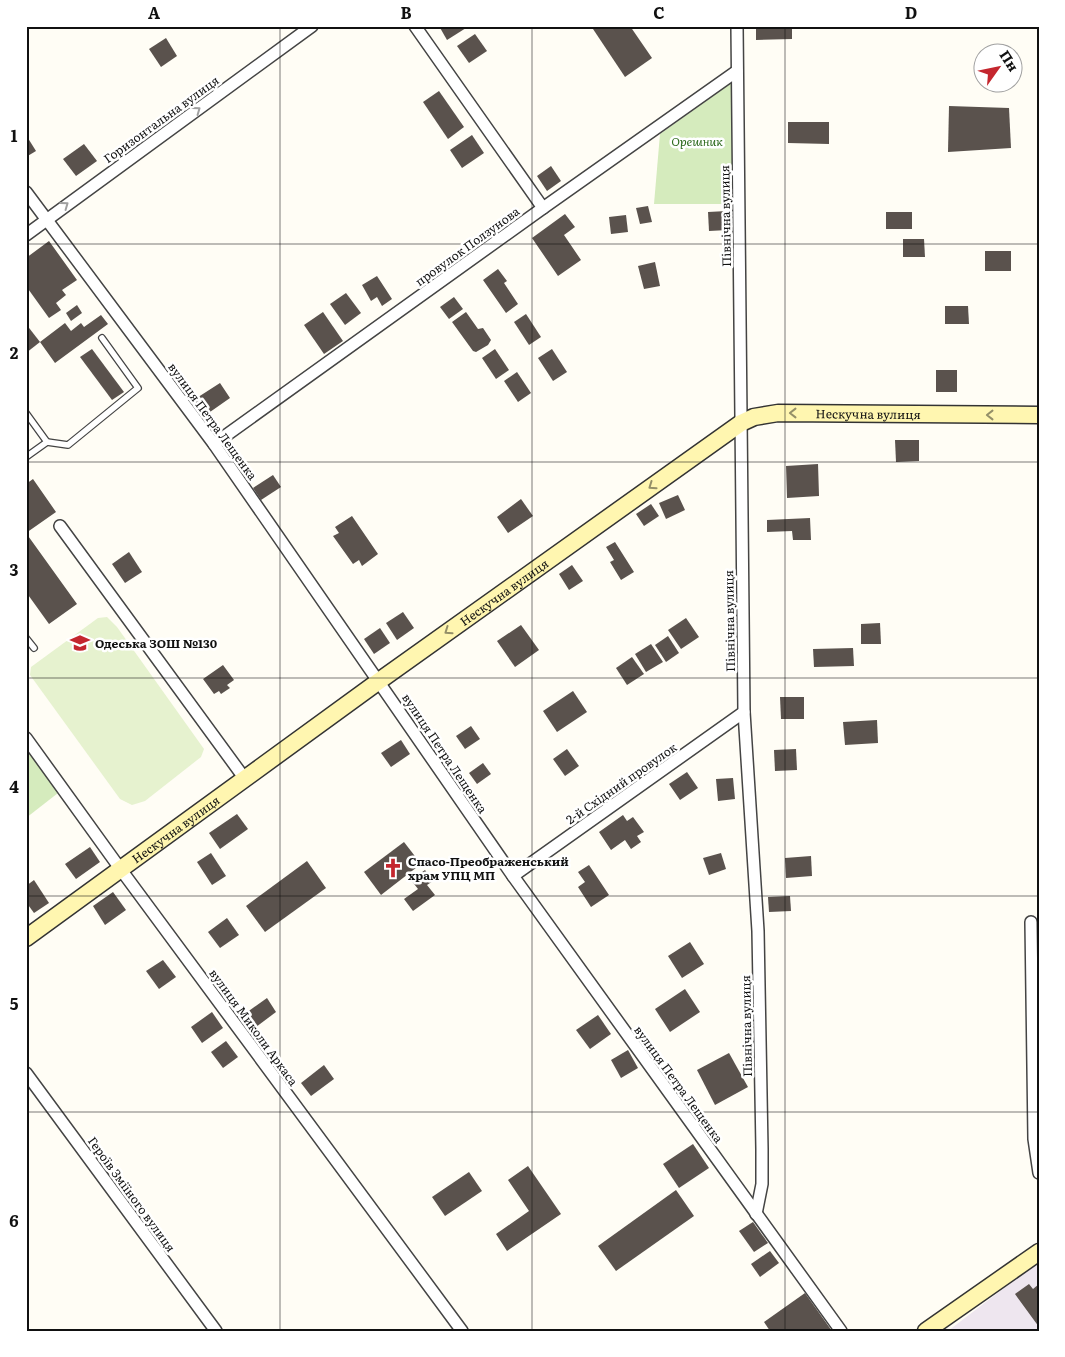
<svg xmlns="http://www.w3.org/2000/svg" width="1065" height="1357" font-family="Literata,serif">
<rect width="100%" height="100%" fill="#fffdf5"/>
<path fill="#eee6ef" d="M 1039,1261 L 1039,1331 L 948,1331 Z"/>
<g fill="#d5ebbd">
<path d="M 737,79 L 739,204 L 654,204 L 660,134 Z"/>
<path d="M 26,749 L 58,793 L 26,818 Z"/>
</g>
<path fill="#e6f2cf" d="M 107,617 L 117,627 L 204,749 L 201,757 L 145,801 L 132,805 L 120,799 L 30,675 L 31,667 L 98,618 Z"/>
<g fill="#5a524d">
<path d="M 439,26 L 465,26 L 466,28 L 447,40 Z"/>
<path d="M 591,26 L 630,26 L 652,58 L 625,77 Z"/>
<path d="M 756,26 L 792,26 L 792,39 L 756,40 Z"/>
<path d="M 475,34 L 487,51 L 469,63 L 457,46 Z"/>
<path d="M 166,38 L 177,56 L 161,67 L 149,49 Z"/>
<path d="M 439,91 L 464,127 L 448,139 L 423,102 Z"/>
<path d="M 949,106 L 1009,108 L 1011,148 L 948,152 Z"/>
<path d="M 788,122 L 829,122 L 829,144 L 788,143 Z"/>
<path d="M 26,135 L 36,151 L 26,157 Z"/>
<path d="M 472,135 L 484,153 L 462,168 L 450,150 Z"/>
<path d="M 84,144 L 97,161 L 76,176 L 63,159 Z"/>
<path d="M 551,166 L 561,181 L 547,191 L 537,176 Z"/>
<path d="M 648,206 L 652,222 L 640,224 L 636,208 Z"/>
<path d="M 727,211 L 728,230 L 709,231 L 708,212 Z"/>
<rect x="886" y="212" width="26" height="17"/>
<path d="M 565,214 L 575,227 L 564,235 L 581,260 L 558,276 L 532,238 Z"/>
<path d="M 626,215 L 628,232 L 611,234 L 609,217 Z"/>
<path d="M 903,239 L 924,239 L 925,257 L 903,257 Z"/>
<path d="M 49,241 L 77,280 L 62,290 L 66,295 L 56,303 L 61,310 L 49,318 L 26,286 L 26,258 Z"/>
<rect x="985" y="251" width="26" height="20"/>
<path d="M 655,262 L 660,286 L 644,289 L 638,266 Z"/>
<path d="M 498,269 L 507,281 L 504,283 L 518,304 L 506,313 L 483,280 Z"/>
<path d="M 377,276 L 392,299 L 382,306 L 377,297 L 371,301 L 362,285 Z"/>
<path d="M 346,293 L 361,313 L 345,325 L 330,304 Z"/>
<path d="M 454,297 L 463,309 L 449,319 L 440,307 Z"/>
<path d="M 77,305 L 82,313 L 71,321 L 66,313 Z"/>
<path d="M 945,306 L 968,306 L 969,324 L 945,324 Z"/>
<path d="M 323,312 L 343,341 L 324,354 L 304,325 Z"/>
<path d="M 466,312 L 478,329 L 483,328 L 491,340 L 488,345 L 476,352 L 473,351 L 452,322 Z"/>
<path d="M 526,314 L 541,337 L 529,345 L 514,322 Z"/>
<path d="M 101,315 L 108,324 L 55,363 L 40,342 L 65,323 L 71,331 L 81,323 L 84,327 Z"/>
<path d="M 26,324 L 40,342 L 26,353 Z"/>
<path d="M 92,349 L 124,392 L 112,400 L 80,357 Z"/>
<path d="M 495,349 L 509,370 L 496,379 L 482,358 Z"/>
<path d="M 552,349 L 567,372 L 553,381 L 538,358 Z"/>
<rect x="936" y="370" width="21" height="22"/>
<path d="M 517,372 L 531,393 L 518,402 L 504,381 Z"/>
<path d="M 220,383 L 230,398 L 210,412 L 214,418 L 207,422 L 192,401 Z"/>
<path d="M 895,440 L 919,440 L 919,461 L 896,462 Z"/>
<path d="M 818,464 L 819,496 L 787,498 L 786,466 Z"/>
<path d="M 273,475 L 281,487 L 261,500 L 253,488 Z"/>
<path d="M 33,479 L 56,512 L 26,533 L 77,604 L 49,624 L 26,592 L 26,484 Z"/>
<path d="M 678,495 L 685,510 L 666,519 L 659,503 Z"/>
<path d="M 521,499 L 533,516 L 508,533 L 497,517 Z"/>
<path d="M 651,504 L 659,516 L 644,526 L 636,514 Z"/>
<path d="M 352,516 L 378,554 L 362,566 L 359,560 L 353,564 L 333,536 L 339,533 L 335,527 Z"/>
<path d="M 810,518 L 811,540 L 793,540 L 792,531 L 767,532 L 767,520 Z"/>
<path d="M 615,542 L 634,572 L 621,580 L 610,562 L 614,560 L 606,547 Z"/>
<path d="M 129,552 L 142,572 L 125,583 L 112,564 Z"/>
<path d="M 572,565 L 583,581 L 569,590 L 559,574 Z"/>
<path d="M 403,612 L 414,628 L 397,640 L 386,623 Z"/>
<path d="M 686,618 L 699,637 L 681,649 L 668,630 Z"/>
<path d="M 880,623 L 881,644 L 861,644 L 861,624 Z"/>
<path d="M 521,625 L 539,650 L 515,667 L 497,641 Z"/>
<path d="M 380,628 L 390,643 L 374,654 L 364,639 Z"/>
<path d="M 668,636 L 679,653 L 666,662 L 655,645 Z"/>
<path d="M 651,644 L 663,662 L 646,672 L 635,654 Z"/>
<path d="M 853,648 L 854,666 L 814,667 L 813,649 Z"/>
<path d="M 632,657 L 644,674 L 627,685 L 616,668 Z"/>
<path d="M 223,665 L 234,680 L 227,685 L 230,688 L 221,694 L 219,691 L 214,694 L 203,679 Z"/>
<path d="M 573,691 L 587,712 L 557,732 L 543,711 Z"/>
<path d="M 780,697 L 804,697 L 804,719 L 781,719 Z"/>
<path d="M 877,720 L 878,743 L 845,745 L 843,722 Z"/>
<path d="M 471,726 L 480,739 L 465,749 L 456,736 Z"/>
<path d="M 401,740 L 410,754 L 391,767 L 381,753 Z"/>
<path d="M 567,749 L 579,766 L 565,776 L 553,759 Z"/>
<path d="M 796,749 L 797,770 L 775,771 L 774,750 Z"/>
<path d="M 483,763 L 491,774 L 477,784 L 469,773 Z"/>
<path d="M 687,772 L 698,788 L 680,800 L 669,784 Z"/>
<path d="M 733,778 L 735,799 L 718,801 L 716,779 Z"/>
<path d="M 237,814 L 248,829 L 220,849 L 209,833 Z"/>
<path d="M 623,815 L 627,821 L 633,817 L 644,832 L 637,836 L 641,842 L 631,849 L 625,840 L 611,850 L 599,832 Z"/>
<path d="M 404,842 L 421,864 L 381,895 L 364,872 Z"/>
<path d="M 90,847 L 100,862 L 76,879 L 65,864 Z"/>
<path d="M 211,853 L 226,876 L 212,885 L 197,862 Z"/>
<path d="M 721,853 L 726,869 L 709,875 L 703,858 Z"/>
<path d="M 811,856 L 812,876 L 786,878 L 785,858 Z"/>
<path d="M 307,861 L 326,888 L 265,932 L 246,906 Z"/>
<path d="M 589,865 L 609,895 L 591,907 L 578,887 L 585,882 L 578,872 Z"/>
<path d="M 425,870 L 433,881 L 427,885 L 435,895 L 413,911 L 404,899 L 418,889 L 411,880 Z"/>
<path d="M 34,880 L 49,903 L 34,913 L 26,902 L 26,886 Z"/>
<path d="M 113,892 L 126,910 L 105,925 L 93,906 Z"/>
<path d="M 790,896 L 791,911 L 769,912 L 768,897 Z"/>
<path d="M 227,918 L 239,935 L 220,948 L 208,932 Z"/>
<path d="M 690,942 L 704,964 L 682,978 L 668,956 Z"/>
<path d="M 163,960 L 176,977 L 159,989 L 146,971 Z"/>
<path d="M 685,989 L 700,1012 L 670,1032 L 655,1009 Z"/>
<path d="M 267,998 L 276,1012 L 256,1027 L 246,1013 Z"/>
<path d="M 212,1012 L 223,1028 L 202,1043 L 191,1027 Z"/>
<path d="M 598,1015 L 611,1034 L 590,1049 L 576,1030 Z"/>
<path d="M 226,1041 L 238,1057 L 223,1068 L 211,1052 Z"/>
<path d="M 628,1050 L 638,1068 L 621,1078 L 611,1060 Z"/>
<path d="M 729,1053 L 748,1087 L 715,1105 L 697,1070 Z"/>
<path d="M 324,1065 L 334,1079 L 311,1096 L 301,1083 Z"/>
<path d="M 693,1144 L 709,1168 L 679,1188 L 663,1164 Z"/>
<path d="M 528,1166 L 561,1214 L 507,1251 L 496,1234 L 529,1211 L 508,1180 Z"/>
<path d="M 469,1172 L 482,1191 L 445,1216 L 432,1197 Z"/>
<path d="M 676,1190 L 694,1216 L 616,1271 L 598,1246 Z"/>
<path d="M 753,1222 L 768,1243 L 754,1252 L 739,1231 Z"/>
<path d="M 770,1251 L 779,1263 L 760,1277 L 751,1264 Z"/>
<path d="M 1029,1284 L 1033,1289 L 1039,1284 L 1039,1327 L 1015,1294 Z"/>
<path d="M 805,1293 L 832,1331 L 770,1331 L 764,1322 Z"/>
</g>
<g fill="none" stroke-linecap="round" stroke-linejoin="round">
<defs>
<g id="lane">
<path d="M 26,413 L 47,442"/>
<path d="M 26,457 L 47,442 L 68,445 L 138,388 L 102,338"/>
<path d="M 26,638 L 34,648"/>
</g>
<g id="street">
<path d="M 415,26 L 543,208"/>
<path d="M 737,26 L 744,712 L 758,931 L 762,1149 L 762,1184 L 756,1214"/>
<path d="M 26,192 L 214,444 L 513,876 L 841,1331"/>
<path d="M 26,235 L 312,26"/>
<path d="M 214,444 L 543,208 L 737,71"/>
<path d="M 60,526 L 245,779"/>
<path d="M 26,738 L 119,867 L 462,1331"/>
<path d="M 513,876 L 744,712"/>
<path d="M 1031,922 L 1034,1139 L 1039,1173"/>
<path d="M 26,1073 L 216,1331"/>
</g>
<g id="secondary">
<path id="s1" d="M 26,938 L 379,681 L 741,423 L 754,417 L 778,413 L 1039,415"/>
<path d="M 926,1331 L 1039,1252"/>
</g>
</defs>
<use href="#lane" stroke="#444" stroke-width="8"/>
<use href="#street" stroke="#444" stroke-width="14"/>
<use href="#secondary" stroke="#333" stroke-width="19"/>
<use href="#lane" stroke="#fff" stroke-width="5.5"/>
<use href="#street" stroke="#fff" stroke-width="11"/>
<use href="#secondary" stroke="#fff6b0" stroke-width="16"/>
</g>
<defs><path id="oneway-chevron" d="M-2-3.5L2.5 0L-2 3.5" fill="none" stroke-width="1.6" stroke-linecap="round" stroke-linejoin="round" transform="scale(1.25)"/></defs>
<g stroke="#a0a0a0">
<use href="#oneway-chevron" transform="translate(197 110) rotate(-36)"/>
<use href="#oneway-chevron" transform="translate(65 205) rotate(-36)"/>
</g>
<g stroke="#948f68">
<use href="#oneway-chevron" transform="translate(793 413) rotate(-180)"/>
<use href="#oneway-chevron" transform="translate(990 415) rotate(-180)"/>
<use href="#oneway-chevron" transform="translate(652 486) rotate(145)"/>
<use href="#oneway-chevron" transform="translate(448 631) rotate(145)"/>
</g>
<path fill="none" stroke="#111" stroke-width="1" stroke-opacity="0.55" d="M 280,26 L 280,1331M 532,26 L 532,1331M 785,26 L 785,1331M 26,244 L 1039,244M 26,462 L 1039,462M 26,678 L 1039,678M 26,896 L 1039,896M 26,1112 L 1039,1112"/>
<defs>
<symbol id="school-bare" viewBox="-9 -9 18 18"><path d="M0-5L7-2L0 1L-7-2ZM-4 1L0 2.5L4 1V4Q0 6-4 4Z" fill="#c4262e" stroke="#fff" stroke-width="2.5" paint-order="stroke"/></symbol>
<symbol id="church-bare" viewBox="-9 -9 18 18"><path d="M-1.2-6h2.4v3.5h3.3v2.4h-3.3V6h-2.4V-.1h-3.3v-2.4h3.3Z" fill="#c4262e" stroke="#fff" stroke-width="2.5" paint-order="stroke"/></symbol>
</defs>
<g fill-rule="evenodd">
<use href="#school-bare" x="66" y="629" width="28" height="28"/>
<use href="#church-bare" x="379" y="854" width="28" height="28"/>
</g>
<g text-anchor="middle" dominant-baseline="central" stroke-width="5" stroke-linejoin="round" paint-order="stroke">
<g font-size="12" fill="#111" stroke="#fff">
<text transform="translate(161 119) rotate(-36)">Горизонтальна вулиця</text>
<text transform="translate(725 216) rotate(-91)">Північна вулиця</text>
<text transform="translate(467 246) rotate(-36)">провулок Ползунова</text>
<text stroke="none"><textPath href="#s1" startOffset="1010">Нескучна вулиця</textPath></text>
<text transform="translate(213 421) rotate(54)">вулиця Петра Лещенка</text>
<text stroke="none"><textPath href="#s1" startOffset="590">Нескучна вулиця</textPath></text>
<text transform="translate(729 621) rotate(-91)">Північна вулиця</text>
<text transform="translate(445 753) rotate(56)">вулиця Петра Лещенка</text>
<text transform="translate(621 783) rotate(-35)">2-й Східний провулок</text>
<text stroke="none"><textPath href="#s1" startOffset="185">Нескучна вулиця</textPath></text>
<text transform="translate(746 1026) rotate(-91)">Північна вулиця</text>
<text transform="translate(254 1027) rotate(54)">вулиця Миколи Аркаса</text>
<text transform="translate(679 1084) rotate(54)">вулиця Петра Лещенка</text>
<text transform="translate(132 1194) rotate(54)">Героїв Зміїного вулиця</text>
</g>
<g font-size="12" font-style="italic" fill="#2f6b1f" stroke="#fff">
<text x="697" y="141">Орешник</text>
</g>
<g font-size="12" font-weight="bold" fill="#111" stroke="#fff" text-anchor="start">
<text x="95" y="643">Одеська ЗОШ №130</text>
<text x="408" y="861">Спасо-Преображенський<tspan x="408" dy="14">храм УПЦ МП</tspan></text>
</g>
</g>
<rect width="1065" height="1357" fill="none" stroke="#ffffff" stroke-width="55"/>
<g transform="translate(998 68) rotate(57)"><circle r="24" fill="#ffffff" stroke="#a0a0a0"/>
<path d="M0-4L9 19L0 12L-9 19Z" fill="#c4262e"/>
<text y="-8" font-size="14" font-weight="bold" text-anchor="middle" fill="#111111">Пн</text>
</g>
<rect x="28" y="28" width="1010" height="1302" fill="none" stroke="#111" stroke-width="2"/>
<g font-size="16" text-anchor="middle" font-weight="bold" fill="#111">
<text x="154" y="19">A</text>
<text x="406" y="19">B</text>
<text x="659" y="19">C</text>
<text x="911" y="19">D</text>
<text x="14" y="142">1</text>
<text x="14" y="359">2</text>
<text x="14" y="576">3</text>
<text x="14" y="793">4</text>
<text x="14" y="1010">5</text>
<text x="14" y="1227">6</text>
</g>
</svg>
